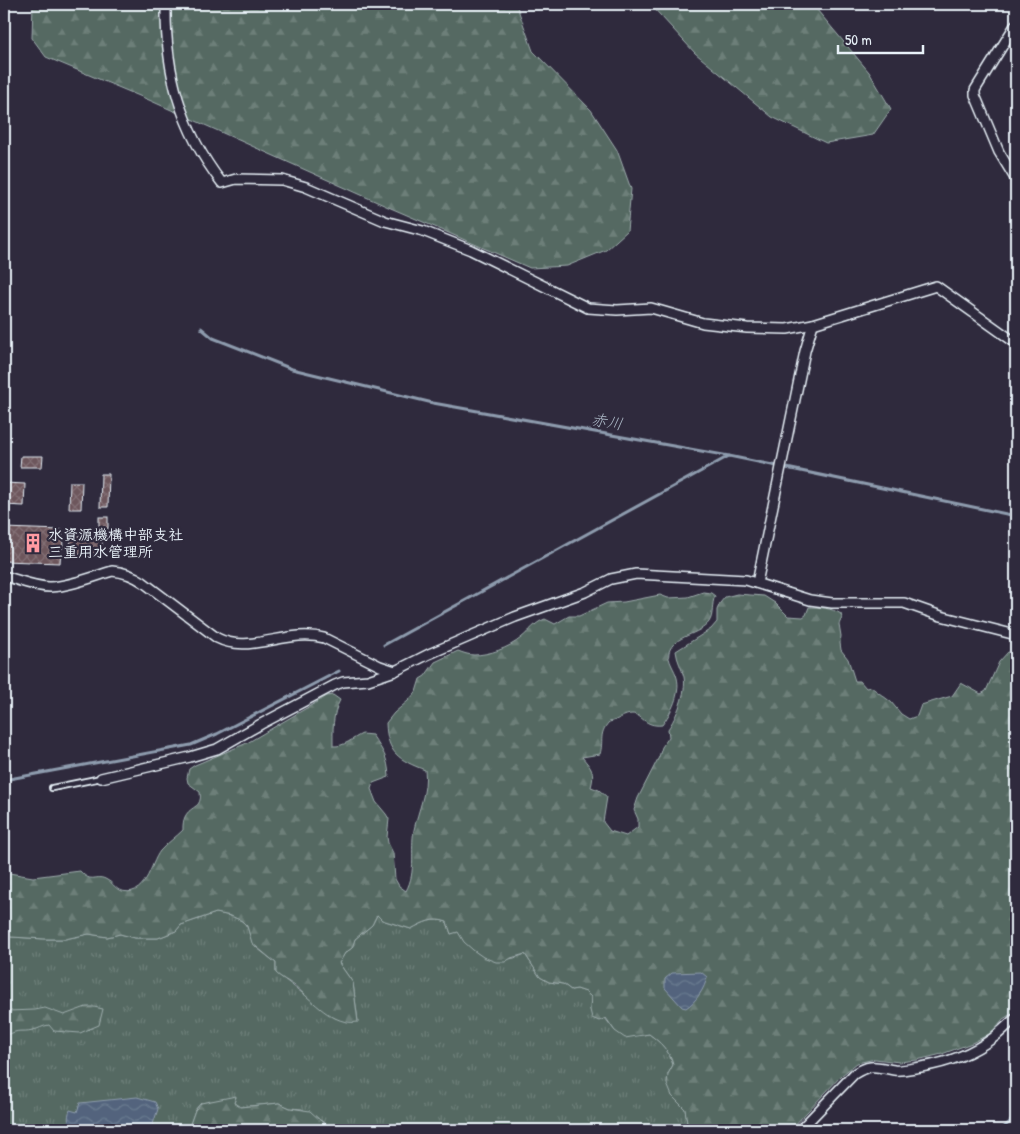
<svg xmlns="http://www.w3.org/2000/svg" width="1020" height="1134" font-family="'Patrick Hand','Klee One',sans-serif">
<defs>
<pattern id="grass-tufts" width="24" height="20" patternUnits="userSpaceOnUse" patternTransform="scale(1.25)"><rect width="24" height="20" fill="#556962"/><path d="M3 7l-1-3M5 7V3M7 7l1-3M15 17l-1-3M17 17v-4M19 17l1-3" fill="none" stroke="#6d7f79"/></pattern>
<pattern id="forest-firs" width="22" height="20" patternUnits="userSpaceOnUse" patternTransform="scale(1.25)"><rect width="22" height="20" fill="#556962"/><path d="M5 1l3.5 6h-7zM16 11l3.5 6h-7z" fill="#6d7f79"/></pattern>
<pattern id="water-waves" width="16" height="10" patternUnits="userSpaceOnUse" patternTransform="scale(1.25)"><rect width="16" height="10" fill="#52647d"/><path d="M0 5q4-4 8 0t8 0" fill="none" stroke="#6b7b90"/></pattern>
<pattern id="building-cross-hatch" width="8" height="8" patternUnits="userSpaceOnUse" patternTransform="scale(1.25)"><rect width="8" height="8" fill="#6d565c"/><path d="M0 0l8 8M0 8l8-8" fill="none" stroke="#826f74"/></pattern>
</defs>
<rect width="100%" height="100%" fill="#2f2a3d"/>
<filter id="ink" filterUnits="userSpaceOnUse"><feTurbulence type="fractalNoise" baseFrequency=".02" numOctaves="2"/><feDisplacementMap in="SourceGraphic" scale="10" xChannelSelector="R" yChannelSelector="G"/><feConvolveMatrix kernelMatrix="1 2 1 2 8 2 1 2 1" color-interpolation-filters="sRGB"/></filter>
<g filter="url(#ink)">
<path fill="url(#grass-tufts)" stroke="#9eadad" d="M 216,913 C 226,915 242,917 247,927 C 250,934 251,942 257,948 C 263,953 270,958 276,963 L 276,973 L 335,1018 L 358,1021 L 353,983 L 339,963 L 345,953 L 352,948 L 355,939 L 372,925 L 377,915 L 382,920 L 411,929 C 424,922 433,917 447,922 L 451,934 L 458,931 C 474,958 496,967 525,954 L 540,977 L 549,982 L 563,984 L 571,990 L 577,989 L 586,992 L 591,997 L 590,1010 L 605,1018 L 615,1031 L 643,1035 L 649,1034 C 660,1042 670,1051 673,1065 L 668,1074 L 672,1096 L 685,1109 L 688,1130 L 381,1130 L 358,1128 L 331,1130 L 325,1123 L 302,1109 L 290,1108 L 279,1103 L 240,1107 L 234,1103 L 236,1097 L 201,1103 L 195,1110 L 188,1130 L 4,1130 L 4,934 L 11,937 L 45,939 L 65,939 L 89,934 L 107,937 L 120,934 L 135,938 L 158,938 L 176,931 L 181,925 Z"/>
<g fill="url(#forest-firs)" stroke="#9eadad">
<path d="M 33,4 L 516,4 L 533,51 L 591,110 L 617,150 L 631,189 L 627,231 L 606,250 L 567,266 L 530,268 L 386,206 L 149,100 L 46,57 L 32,38 Z"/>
<path d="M 650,4 L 812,4 L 869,72 L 891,109 L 873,135 L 826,143 L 772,117 L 695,53 Z"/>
<path d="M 703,592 L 711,593 L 715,596 C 711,604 714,615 709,622 C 700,635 674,635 669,652 C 667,661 675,669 677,678 C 681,693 671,713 662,725 C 644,727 642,714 632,714 C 624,714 617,721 609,722 C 598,734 604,741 600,754 L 582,757 C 592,769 595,772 591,787 L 599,790 L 607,797 L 603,822 L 610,831 L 626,836 L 638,827 L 638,819 L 634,810 L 638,798 L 659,757 L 662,747 L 669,737 L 668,729 C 676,718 687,692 684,677 C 682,668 677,661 676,651 L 711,629 L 717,622 L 717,610 L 720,603 L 725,597 L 737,594 L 764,596 L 775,603 L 788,616 L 803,617 L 806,615 L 809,607 C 819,607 832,608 841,614 L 842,618 L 839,624 L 841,636 L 840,643 L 841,650 L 848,659 L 855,681 L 860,681 L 866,688 L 871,687 L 891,702 L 901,714 L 909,719 L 917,716 L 921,705 L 952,696 L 961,683 L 981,694 L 986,691 L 999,662 L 1008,652 L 1016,653 L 1016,1011 L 1003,1019 L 991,1033 L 972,1043 L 942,1054 L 917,1060 L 899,1062 L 875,1059 L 857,1063 L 842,1075 L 790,1130 L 688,1130 L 685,1109 L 672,1096 L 667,1084 L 668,1074 L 673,1065 C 670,1051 660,1042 649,1034 L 625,1038 L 615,1031 L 606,1018 L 599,1021 L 592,1018 L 590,1010 L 591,997 L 586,992 L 577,989 L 571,990 L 563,984 L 549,982 L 540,977 L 525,954 L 511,958 L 505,962 L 496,962 L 483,957 L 473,950 L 464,942 L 458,932 L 451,934 L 447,922 C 433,917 424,922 411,929 L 382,920 L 377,915 L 372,925 L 355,939 L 352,948 L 345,953 L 339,963 L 353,983 L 358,1022 C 333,1026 313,1001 295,986 C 288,981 281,978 276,973 L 276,963 L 252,943 L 247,926 L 242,921 L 231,916 L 216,913 L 181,925 L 176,931 L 158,938 L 135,938 L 120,934 L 107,937 L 89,934 L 65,939 L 45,939 L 11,937 L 4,934 L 4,852 L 7,858 L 5,870 L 9,873 L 33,877 L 80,871 C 92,885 96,873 107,880 C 112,882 115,888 119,890 C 146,900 150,864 160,851 C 166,844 176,837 183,830 C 182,807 198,810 200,800 C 201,797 200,795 200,792 L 188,783 L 187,778 L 189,769 L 195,765 L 247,743 L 327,696 L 333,695 L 340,700 C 332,715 333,730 333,746 C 344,747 353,738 362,734 L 372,735 C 383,751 388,757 389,777 L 373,783 L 371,789 L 376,802 L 386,814 L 389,819 L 387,837 L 388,843 L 393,853 L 395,879 L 399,886 L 406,891 C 417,871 410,851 414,830 C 418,810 428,791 425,770 C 399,760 387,753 386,723 L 394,713 L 408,701 L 416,692 L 420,679 L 425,676 L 435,662 L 458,651 C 463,653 469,655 474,655 C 489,655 509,648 521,638 C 530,631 534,623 545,619 L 555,624 L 569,616 L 579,616 L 607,603 L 624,602 L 660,595 L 668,598 L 688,597 Z"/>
<path d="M 86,1007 L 94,1007 L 103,1009 L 99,1025 L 80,1033 L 54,1031 L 49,1025 C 42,1026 39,1029 33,1030 C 20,1033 20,1028 6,1036 L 4,1033 L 4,1013 L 8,1011 L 35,1010 L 45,1008 L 64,1015 Z"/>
<path d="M 236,1096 L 234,1103 L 240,1107 L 279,1103 L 290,1108 L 310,1111 L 331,1130 L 188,1130 L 195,1110 L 201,1103 Z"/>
</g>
<g fill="url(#water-waves)" stroke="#8e9cae">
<path d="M 701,972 L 707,977 C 705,988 696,1002 686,1008 L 682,1007 L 665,988 L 665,979 L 672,973 Z"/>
<path d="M 137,1097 L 155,1102 L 158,1109 L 151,1130 L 72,1130 C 68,1124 67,1117 70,1110 L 77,1112 L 80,1103 Z"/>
</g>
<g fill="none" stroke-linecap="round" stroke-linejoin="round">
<g stroke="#8e9cae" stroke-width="3">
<path d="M 201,328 L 213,338 L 292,369 L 433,403 L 729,456 L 1016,516"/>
<path d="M 384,645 L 729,456"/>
<path d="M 4,780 L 191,745 L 217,734 L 339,671"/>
<path d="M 1001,1130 L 1013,1119"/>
</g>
</g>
<g fill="url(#building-cross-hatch)" stroke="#e8f1f8">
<path d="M 21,456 L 43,456 L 42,467 L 20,467 Z"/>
<path d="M 101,474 L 109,474 L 108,507 L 100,507 Z"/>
<path d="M 70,482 L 82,482 L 81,509 L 69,509 Z"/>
<path d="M 4,483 L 25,484 L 24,506 L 4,505 Z"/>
<rect x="99" y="517" width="9" height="12"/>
<path d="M 4,528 L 62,530 L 63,548 L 61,548 L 60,563 L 4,561 Z"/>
<path d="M 71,536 L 102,536 L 102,555 L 70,554 Z"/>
</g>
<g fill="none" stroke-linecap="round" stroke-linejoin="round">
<defs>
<path id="service" d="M 52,788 L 101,778"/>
<g id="minor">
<path d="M 166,4 C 165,71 180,129 222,183 L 236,179 L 282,180 L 306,187 L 385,221 L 423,231 L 471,250 L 588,308 L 617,310 L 651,308 L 703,323 L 747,328 L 787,329 L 813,324 L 936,286 L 1016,343"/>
<path d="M 1016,24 L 975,90 L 975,95 L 999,152 L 1016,180"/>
<path d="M 4,576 C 19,580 35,587 50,587 C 70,586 93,577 112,571 C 124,572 133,575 143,582 L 217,638 C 250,655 288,628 324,638 L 380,666 L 395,671"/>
<path d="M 757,583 L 805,351 L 813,324"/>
<path d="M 101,778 L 190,757 L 217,749 L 261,724 L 335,685 L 343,682 L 368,680 L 395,671 L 429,654 L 515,617 L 585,592 L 611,579 L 636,574 L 746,580 L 810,600 L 832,603 L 904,603 L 941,616 L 1016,635"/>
<path d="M 800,1130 L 854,1074 C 871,1063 876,1067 894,1070 C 903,1071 913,1068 921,1067 C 946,1063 973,1053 993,1038 C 1001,1032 1008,1024 1016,1018"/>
</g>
</defs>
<use href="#service" stroke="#e8f1f8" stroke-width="8"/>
<use href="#minor" stroke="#e8f1f8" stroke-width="12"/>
<use href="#service" stroke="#2f2a3d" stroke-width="4.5"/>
<use href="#minor" stroke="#2f2a3d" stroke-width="9"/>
</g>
</g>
<defs>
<symbol id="building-bare" viewBox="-9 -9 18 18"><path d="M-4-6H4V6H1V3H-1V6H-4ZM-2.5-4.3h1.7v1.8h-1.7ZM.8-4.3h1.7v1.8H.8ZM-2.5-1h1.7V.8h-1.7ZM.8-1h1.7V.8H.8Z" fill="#ff9aa2" stroke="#2f2a3d" stroke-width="2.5" paint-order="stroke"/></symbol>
</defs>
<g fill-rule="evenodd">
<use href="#building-bare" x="19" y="529" width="28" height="28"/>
</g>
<g text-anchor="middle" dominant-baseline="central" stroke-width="4.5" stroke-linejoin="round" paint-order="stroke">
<g font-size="15" font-weight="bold" fill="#e8f1f8" stroke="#2f2a3d" text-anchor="start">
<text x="48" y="534">水資源機構中部支社<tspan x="48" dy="17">三重用水管理所</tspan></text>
</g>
<g font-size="16" font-style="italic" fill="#acb9c7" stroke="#2f2a3d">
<text transform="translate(607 421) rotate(10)">赤川</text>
</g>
</g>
<rect width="1020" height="1134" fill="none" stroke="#2f2a3d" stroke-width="20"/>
<rect x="10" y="10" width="1000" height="1114" fill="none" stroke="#e8f1f8" stroke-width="2" filter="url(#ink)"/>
<path d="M838 45v8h85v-8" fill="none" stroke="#e8f1f8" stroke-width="2.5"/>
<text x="845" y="45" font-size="15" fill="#e8f1f8" stroke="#2f2a3d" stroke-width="4" paint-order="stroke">50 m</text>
</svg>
